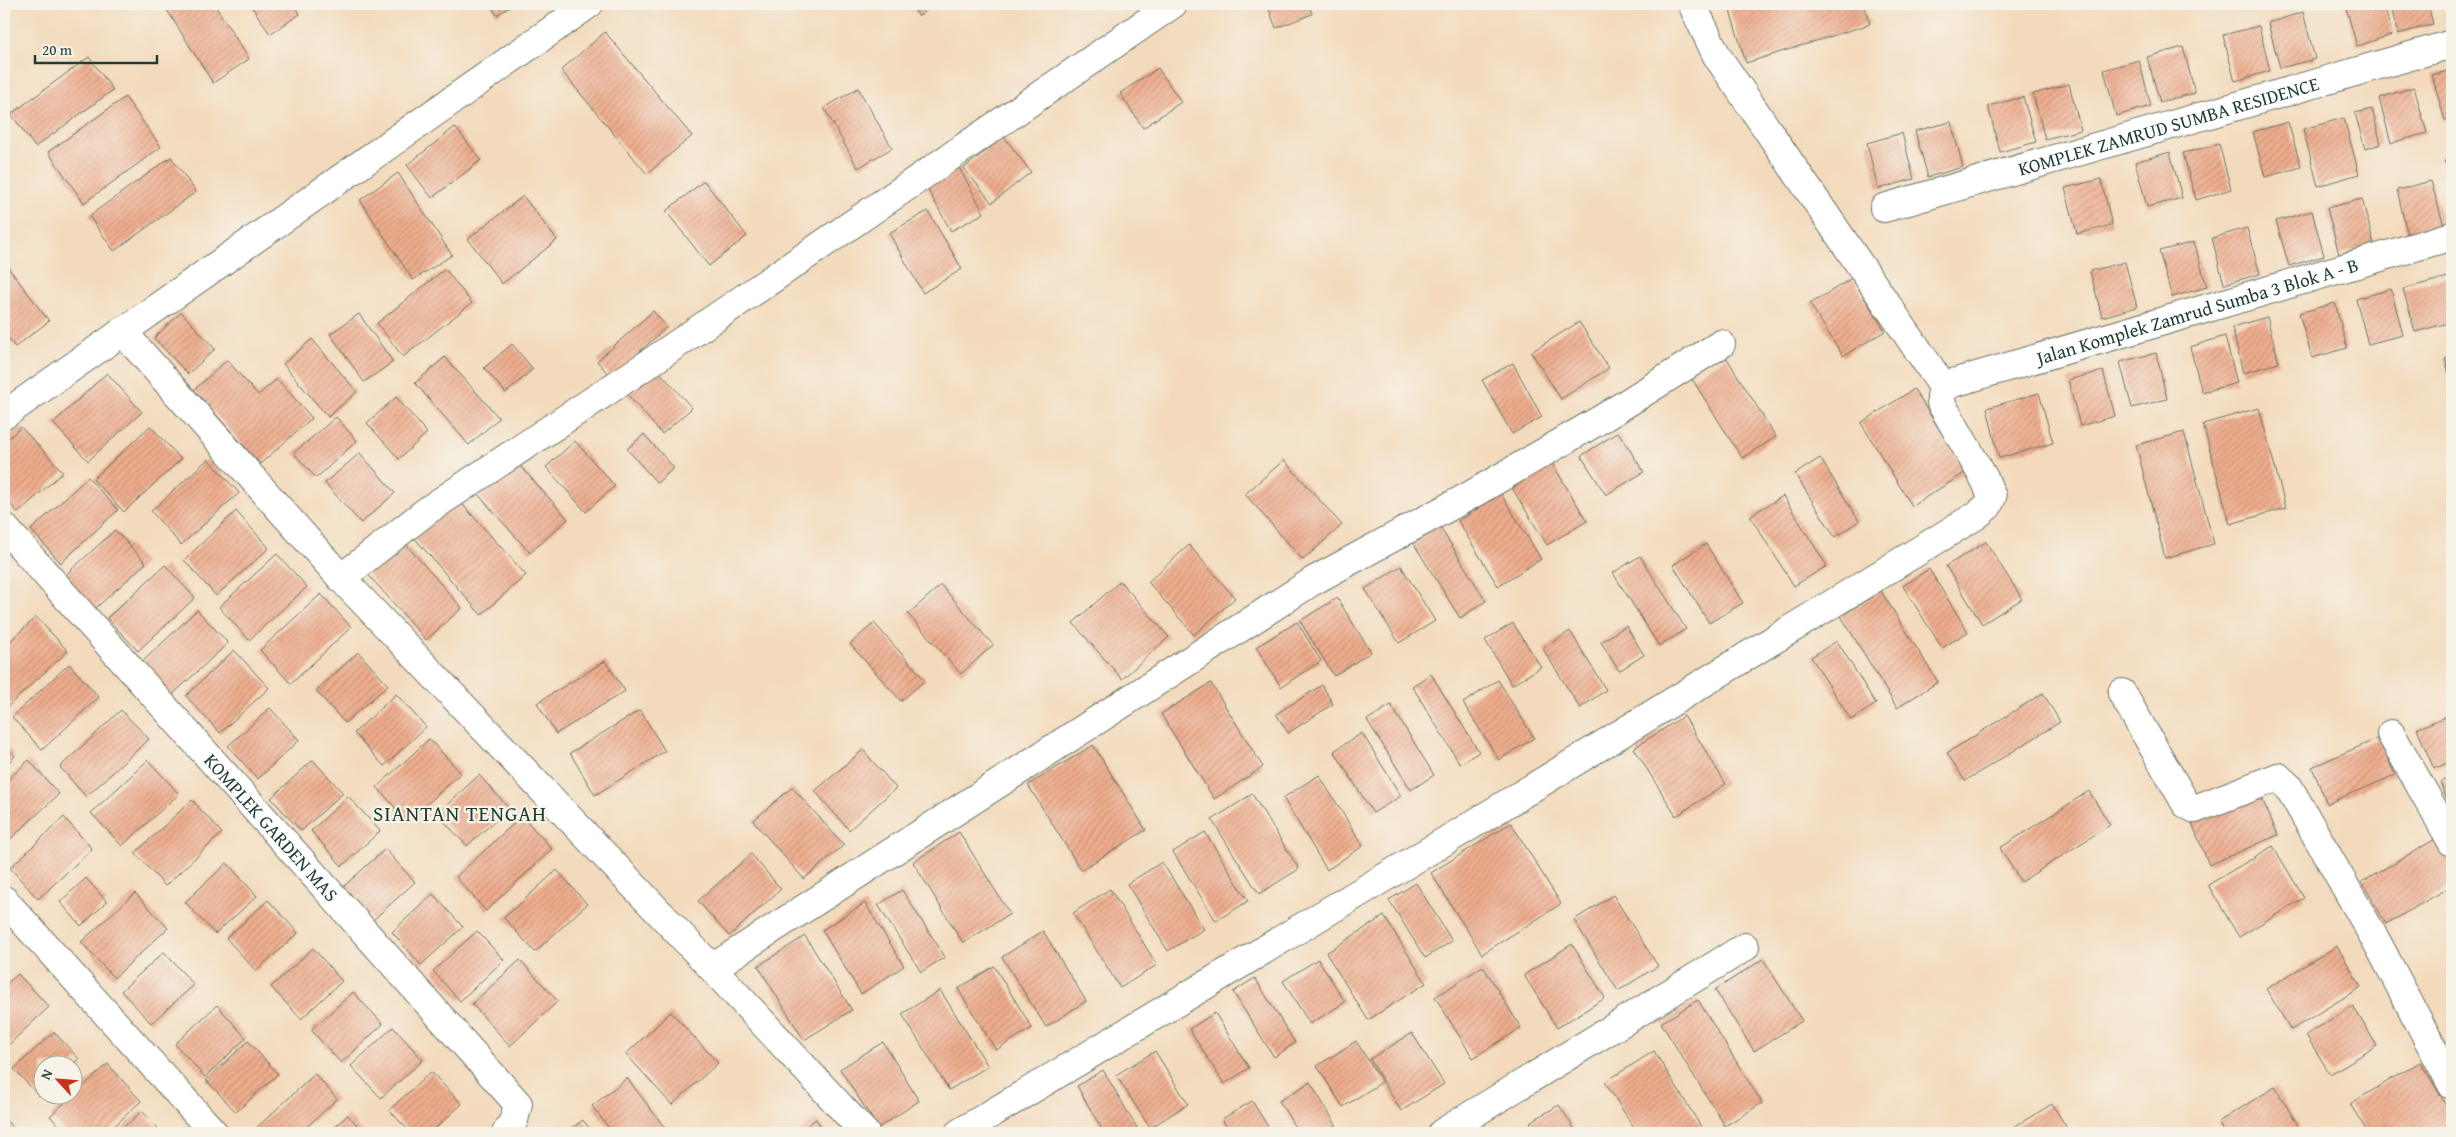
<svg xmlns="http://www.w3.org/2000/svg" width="2456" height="1137" font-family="'Gentium Book Plus',serif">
<defs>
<pattern id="building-hatch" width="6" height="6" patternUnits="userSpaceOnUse" patternTransform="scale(1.25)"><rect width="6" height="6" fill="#f0ae8f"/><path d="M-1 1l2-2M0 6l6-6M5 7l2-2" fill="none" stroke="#c28f76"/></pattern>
</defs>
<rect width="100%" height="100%" fill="#f7f3e8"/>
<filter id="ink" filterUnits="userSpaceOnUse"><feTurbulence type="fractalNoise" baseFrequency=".02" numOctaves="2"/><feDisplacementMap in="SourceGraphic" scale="10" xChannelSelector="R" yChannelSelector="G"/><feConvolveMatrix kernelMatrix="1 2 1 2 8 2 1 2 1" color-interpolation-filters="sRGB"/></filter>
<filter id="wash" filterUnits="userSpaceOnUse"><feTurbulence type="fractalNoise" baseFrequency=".0096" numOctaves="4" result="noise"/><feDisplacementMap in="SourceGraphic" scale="20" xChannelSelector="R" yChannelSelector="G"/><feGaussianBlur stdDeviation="1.12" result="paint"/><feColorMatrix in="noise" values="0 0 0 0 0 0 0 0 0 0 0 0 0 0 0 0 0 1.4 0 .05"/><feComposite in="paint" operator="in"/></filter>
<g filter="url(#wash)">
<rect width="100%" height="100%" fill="#f3dabc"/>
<g id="blocks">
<g fill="url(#building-hatch)">
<path d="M 176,4 L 214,4 L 249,59 L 213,83 L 167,10 Z"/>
<path d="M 250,4 L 293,4 L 300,14 L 270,34 Z"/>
<path d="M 490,4 L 514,4 L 497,15 Z"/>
<path d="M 909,4 L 934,4 L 919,16 Z"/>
<path d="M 1267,4 L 1308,4 L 1312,14 L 1276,28 Z"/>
<path d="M 1728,4 L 1863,4 L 1870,24 L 1746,63 Z"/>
<path d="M 2345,4 L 2384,4 L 2392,35 L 2357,46 Z"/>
<path d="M 2390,4 L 2428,4 L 2433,24 L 2398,34 Z"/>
<path d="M 2303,12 L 2315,59 L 2280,68 L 2268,23 Z"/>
<path d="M 2259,26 L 2270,71 L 2235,81 L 2223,35 Z"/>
<path d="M 605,32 L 692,136 L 647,174 L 561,70 Z"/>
<path d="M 2183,47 L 2195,93 L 2160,102 L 2147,57 Z"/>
<path d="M 89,57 L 113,90 L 35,147 L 11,114 Z"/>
<path d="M 2139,60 L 2151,106 L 2116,116 L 2104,70 Z"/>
<path d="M 1158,68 L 1181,102 L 1143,128 L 1120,93 Z"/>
<path d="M 2452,70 L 2452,119 L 2445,121 L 2432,75 Z"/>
<path d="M 2069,84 L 2081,130 L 2045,139 L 2033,94 Z"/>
<path d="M 2414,87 L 2427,133 L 2391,143 L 2379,98 Z"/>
<path d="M 858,88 L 892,148 L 858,168 L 824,108 Z"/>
<path d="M 125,97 L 161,147 L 84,203 L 48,152 Z"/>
<path d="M 2023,97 L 2036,142 L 2000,152 L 1988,106 Z"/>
<path d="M 2372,109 L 2381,144 L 2365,149 L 2355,113 Z"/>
<path d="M 2344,118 L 2359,174 L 2318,186 L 2303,129 Z"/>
<path d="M 1951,122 L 1963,167 L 1928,177 L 1915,131 Z"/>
<path d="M 2288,122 L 2301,167 L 2265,177 L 2253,132 Z"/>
<path d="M 455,127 L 481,160 L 432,198 L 407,165 Z"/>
<path d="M 1902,133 L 1914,179 L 1878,189 L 1867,143 Z"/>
<path d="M 1004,137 L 1031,172 L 992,203 L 964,168 Z"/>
<path d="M 2219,144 L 2231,189 L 2196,200 L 2183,153 Z"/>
<path d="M 2170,152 L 2182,198 L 2147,207 L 2135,162 Z"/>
<path d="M 171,157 L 196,192 L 114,251 L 89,216 Z"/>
<path d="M 2452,159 L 2452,185 L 2445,161 Z"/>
<path d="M 956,162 L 984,213 L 951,231 L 923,181 Z"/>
<path d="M 398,173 L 452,255 L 413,280 L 360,200 Z"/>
<path d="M 2101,179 L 2112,225 L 2077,234 L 2065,188 Z"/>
<path d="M 704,181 L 747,236 L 709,266 L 666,211 Z"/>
<path d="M 2431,181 L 2444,226 L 2408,236 L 2397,190 Z"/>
<path d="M 523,196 L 557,240 L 502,284 L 468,239 Z"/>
<path d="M 2362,199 L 2374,244 L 2339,254 L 2327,208 Z"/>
<path d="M 928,211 L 962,269 L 923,293 L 889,233 Z"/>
<path d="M 2312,211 L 2324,256 L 2289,266 L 2276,221 Z"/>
<path d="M 2247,228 L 2260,274 L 2224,284 L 2212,238 Z"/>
<path d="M 2194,242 L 2207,287 L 2172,297 L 2159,251 Z"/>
<path d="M 4,262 L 49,321 L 15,347 L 4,332 Z"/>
<path d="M 2125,262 L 2137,307 L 2102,317 L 2090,271 Z"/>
<path d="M 445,269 L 472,303 L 403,357 L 377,323 Z"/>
<path d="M 2452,276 L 2452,322 L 2415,332 L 2403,289 Z"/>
<path d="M 1852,278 L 1885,331 L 1843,356 L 1810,304 Z"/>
<path d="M 2391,289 L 2403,335 L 2368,344 L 2356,299 Z"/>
<path d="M 2335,303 L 2347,348 L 2312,358 L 2299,313 Z"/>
<path d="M 653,311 L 667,327 L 611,377 L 597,361 Z"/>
<path d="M 181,312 L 215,349 L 188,374 L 154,338 Z"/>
<path d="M 359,314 L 393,362 L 364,382 L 330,334 Z"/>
<path d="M 2267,317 L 2279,363 L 2243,373 L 2232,327 Z"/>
<path d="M 1579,322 L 1609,368 L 1561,399 L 1531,352 Z"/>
<path d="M 2225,336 L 2237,383 L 2202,392 L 2190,347 Z"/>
<path d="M 312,339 L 357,392 L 328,417 L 283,364 Z"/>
<path d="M 512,344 L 533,369 L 506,393 L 484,368 Z"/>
<path d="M 2156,353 L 2167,399 L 2132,408 L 2120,362 Z"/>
<path d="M 445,357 L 499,418 L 469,445 L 415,383 Z"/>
<path d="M 1726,357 L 1776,437 L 1742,458 L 1692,379 Z"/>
<path d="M 2452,357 L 2452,385 L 2445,359 Z"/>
<path d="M 227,360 L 258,395 L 277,379 L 312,418 L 260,464 L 194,390 Z"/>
<path d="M 1513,363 L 1542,417 L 1512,434 L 1482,380 Z"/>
<path d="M 656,368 L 692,408 L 662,434 L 627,394 Z"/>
<path d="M 2103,371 L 2115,416 L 2080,426 L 2068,380 Z"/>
<path d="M 107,373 L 142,412 L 88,461 L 53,423 Z"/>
<path d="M 1914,389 L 1966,472 L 1912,506 L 1861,423 Z"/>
<path d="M 2039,393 L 2053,443 L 1999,458 L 1987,408 Z"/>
<path d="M 396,397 L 427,433 L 399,459 L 367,423 Z"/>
<path d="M 2259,408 L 2286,508 L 2230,524 L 2203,424 Z"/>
<path d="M 336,417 L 357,441 L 316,478 L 294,453 Z"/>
<path d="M 150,426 L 181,459 L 124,512 L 93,479 Z"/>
<path d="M 21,427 L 63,472 L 18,513 L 4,497 L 4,442 Z"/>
<path d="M 1618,432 L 1644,472 L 1606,495 L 1581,456 Z"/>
<path d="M 2184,432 L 2214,544 L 2165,558 L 2136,445 Z"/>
<path d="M 644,434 L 674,468 L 657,483 L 627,449 Z"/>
<path d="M 575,441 L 615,486 L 586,512 L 546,467 Z"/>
<path d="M 360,453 L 395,493 L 361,523 L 325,483 Z"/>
<path d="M 513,458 L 568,519 L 530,553 L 476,492 Z"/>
<path d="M 1820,458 L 1859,521 L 1835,537 L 1795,474 Z"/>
<path d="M 208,459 L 239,493 L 181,545 L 151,511 Z"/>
<path d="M 1284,460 L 1342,525 L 1303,560 L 1245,494 Z"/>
<path d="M 1552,463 L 1587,521 L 1547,545 L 1512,488 Z"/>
<path d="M 88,477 L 118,510 L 61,563 L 31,530 Z"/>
<path d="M 1501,494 L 1541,559 L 1498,586 L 1458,521 Z"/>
<path d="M 455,496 L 526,575 L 481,615 L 412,535 Z"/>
<path d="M 1783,496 L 1827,566 L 1794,586 L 1750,516 Z"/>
<path d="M 236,511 L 269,548 L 216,596 L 184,560 Z"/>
<path d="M 1435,519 L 1486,601 L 1460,618 L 1409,536 Z"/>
<path d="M 115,530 L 146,563 L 88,615 L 58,582 Z"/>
<path d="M 402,540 L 462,608 L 426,640 L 366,572 Z"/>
<path d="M 1986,542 L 2022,599 L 1982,624 L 1946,566 Z"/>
<path d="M 1706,544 L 1743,603 L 1709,623 L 1673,565 Z"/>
<path d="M 1189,545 L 1235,598 L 1194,635 L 1148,582 Z"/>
<path d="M 277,554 L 307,587 L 249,640 L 219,607 Z"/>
<path d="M 1640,556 L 1686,629 L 1659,646 L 1613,573 Z"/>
<path d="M 165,565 L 195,598 L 138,651 L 107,618 Z"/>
<path d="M 1401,566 L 1435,621 L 1399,643 L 1365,589 Z"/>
<path d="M 1929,569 L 1968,632 L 1942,648 L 1903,586 Z"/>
<path d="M 1120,581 L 1169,637 L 1122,679 L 1073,623 Z"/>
<path d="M 941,585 L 993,645 L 961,674 L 908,614 Z"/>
<path d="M 1881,591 L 1938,682 L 1897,708 L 1841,616 Z"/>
<path d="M 321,594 L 351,627 L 291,684 L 260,650 Z"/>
<path d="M 1337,598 L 1371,652 L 1334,676 L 1300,621 Z"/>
<path d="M 197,610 L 228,643 L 171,696 L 141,663 Z"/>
<path d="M 36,617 L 68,651 L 4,710 L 4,647 Z"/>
<path d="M 1297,622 L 1321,661 L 1281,687 L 1256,647 Z"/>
<path d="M 874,623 L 925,680 L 901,701 L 850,644 Z"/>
<path d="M 1513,623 L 1541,667 L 1512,685 L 1485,640 Z"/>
<path d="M 1626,626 L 1644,655 L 1619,671 L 1601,642 Z"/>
<path d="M 1570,631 L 1606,690 L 1580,708 L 1543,649 Z"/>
<path d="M 1837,641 L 1876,704 L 1851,720 L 1811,657 Z"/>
<path d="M 234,650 L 269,688 L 220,733 L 186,696 Z"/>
<path d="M 358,652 L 388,685 L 345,723 L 316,691 Z"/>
<path d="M 605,661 L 625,691 L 556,734 L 537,703 Z"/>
<path d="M 69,664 L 99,697 L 42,750 L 12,717 Z"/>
<path d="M 1431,674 L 1479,752 L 1460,764 L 1412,686 Z"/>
<path d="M 1498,680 L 1534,738 L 1499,760 L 1463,703 Z"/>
<path d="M 1211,683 L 1263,767 L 1214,799 L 1161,714 Z"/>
<path d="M 1322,685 L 1333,704 L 1288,733 L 1276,714 Z"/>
<path d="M 2043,693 L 2060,722 L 1965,781 L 1947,753 Z"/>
<path d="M 396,694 L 426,727 L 384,766 L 354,733 Z"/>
<path d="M 1391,705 L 1434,775 L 1411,790 L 1367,720 Z"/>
<path d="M 270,708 L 299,740 L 258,779 L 228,746 Z"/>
<path d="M 121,710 L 149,739 L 86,797 L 60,767 Z"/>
<path d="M 640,710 L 665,751 L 595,795 L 570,753 Z"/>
<path d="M 2452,714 L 2452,761 L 2434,769 L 2417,729 Z"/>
<path d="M 1684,716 L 1726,784 L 1676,816 L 1634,748 Z"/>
<path d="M 1362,733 L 1401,796 L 1373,813 L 1334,751 Z"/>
<path d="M 2379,738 L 2395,775 L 2327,804 L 2312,767 Z"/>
<path d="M 429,739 L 461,773 L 408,822 L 377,787 Z"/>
<path d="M 4,744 L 15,756 L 4,767 Z"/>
<path d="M 1093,745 L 1146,830 L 1081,870 L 1028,785 Z"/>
<path d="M 863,750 L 896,788 L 849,830 L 815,791 Z"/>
<path d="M 29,760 L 59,794 L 4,845 L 4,783 Z"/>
<path d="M 148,760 L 179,794 L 122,846 L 91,813 Z"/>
<path d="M 313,760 L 343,793 L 301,831 L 271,798 Z"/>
<path d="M 479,775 L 509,808 L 467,846 L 437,814 Z"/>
<path d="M 1319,775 L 1363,846 L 1327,870 L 1283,798 Z"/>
<path d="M 2452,777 L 2452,812 L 2440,782 Z"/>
<path d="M 792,787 L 844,845 L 804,879 L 753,821 Z"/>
<path d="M 2089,791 L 2110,825 L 2021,882 L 2000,848 Z"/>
<path d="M 1252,794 L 1299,869 L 1259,894 L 1212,820 Z"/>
<path d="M 2260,794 L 2278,835 L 2209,865 L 2192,823 Z"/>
<path d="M 348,796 L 380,831 L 342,866 L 311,831 Z"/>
<path d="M 192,800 L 222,833 L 165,886 L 135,853 Z"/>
<path d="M 522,816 L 552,849 L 486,911 L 456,877 Z"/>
<path d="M 64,817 L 92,849 L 38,899 L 10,868 Z"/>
<path d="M 1511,823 L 1561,904 L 1482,954 L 1431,873 Z"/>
<path d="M 959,832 L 1010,914 L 963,943 L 913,862 Z"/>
<path d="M 1205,832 L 1248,901 L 1216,921 L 1173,852 Z"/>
<path d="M 2437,838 L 2452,865 L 2452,886 L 2386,924 L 2362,882 Z"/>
<path d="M 2273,846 L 2304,898 L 2239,937 L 2208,885 Z"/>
<path d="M 385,849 L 415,882 L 373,920 L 343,887 Z"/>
<path d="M 751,854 L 781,889 L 729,936 L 698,901 Z"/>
<path d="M 1162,862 L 1204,929 L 1168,951 L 1127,884 Z"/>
<path d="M 227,863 L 257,896 L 215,934 L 185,902 Z"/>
<path d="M 557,870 L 587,904 L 535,952 L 504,918 Z"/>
<path d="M 86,878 L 107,902 L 81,926 L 60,902 Z"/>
<path d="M 1416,883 L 1452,941 L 1425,958 L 1389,900 Z"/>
<path d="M 1110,889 L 1157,965 L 1120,988 L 1073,913 Z"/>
<path d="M 902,890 L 945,957 L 921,972 L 878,905 Z"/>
<path d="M 135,893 L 168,928 L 114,978 L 81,942 Z"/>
<path d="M 433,894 L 463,927 L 421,965 L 392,932 Z"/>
<path d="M 1613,895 L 1658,966 L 1618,991 L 1574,920 Z"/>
<path d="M 268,900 L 298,933 L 256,971 L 226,938 Z"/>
<path d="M 865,903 L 904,966 L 861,994 L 822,930 Z"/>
<path d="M 1384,916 L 1426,983 L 1368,1020 L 1326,953 Z"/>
<path d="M 477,931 L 504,960 L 460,1001 L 433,971 Z"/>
<path d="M 1043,931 L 1086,1001 L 1046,1027 L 1002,957 Z"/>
<path d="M 805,936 L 852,1010 L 804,1040 L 758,966 Z"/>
<path d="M 1572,944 L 1605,998 L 1557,1028 L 1524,975 Z"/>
<path d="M 2337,946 L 2361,987 L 2291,1030 L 2266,989 Z"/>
<path d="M 313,948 L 342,981 L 301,1019 L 271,987 Z"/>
<path d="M 164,952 L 194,985 L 151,1023 L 121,991 Z"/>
<path d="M 1318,959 L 1345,1002 L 1310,1024 L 1283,981 Z"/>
<path d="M 1763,959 L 1802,1021 L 1754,1051 L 1715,990 Z"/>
<path d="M 520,960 L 558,1001 L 510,1046 L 472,1004 Z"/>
<path d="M 994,966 L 1032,1028 L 996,1050 L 958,989 Z"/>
<path d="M 1483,966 L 1521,1028 L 1473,1058 L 1435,997 Z"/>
<path d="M 18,974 L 49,1007 L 4,1049 L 4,986 Z"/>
<path d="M 1255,978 L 1295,1043 L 1274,1057 L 1233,992 Z"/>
<path d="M 940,990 L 988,1066 L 949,1090 L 902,1014 Z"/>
<path d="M 353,992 L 383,1024 L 341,1063 L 311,1030 Z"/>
<path d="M 1698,1000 L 1762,1103 L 1725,1126 L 1661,1023 Z"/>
<path d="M 217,1005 L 246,1038 L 205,1077 L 175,1044 Z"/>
<path d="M 2353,1006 L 2377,1046 L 2330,1074 L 2306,1035 Z"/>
<path d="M 671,1012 L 718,1063 L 672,1105 L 626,1054 Z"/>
<path d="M 1215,1013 L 1249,1068 L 1224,1084 L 1189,1029 Z"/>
<path d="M 393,1027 L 423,1060 L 381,1098 L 351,1066 Z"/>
<path d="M 54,1032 L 79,1059 L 73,1064 L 42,1064 L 42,1093 L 39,1096 L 14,1069 Z"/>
<path d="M 1412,1033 L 1444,1084 L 1401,1111 L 1370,1059 Z"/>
<path d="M 248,1041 L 278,1074 L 236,1112 L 206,1080 Z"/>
<path d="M 1356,1041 L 1382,1082 L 1343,1107 L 1317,1066 Z"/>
<path d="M 883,1042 L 919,1101 L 878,1128 L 840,1069 Z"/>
<path d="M 1155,1051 L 1188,1104 L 1150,1128 L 1116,1075 Z"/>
<path d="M 1654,1051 L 1705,1133 L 1637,1133 L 1605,1082 Z"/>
<path d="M 2420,1062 L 2452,1114 L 2452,1133 L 2368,1133 L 2350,1104 Z"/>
<path d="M 108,1064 L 141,1101 L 107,1133 L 66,1133 L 50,1116 Z"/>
<path d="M 1103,1070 L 1140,1133 L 1104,1133 L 1077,1086 Z"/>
<path d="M 431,1072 L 462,1104 L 430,1133 L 411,1133 L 389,1110 Z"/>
<path d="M 315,1074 L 337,1099 L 300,1133 L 257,1133 L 254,1130 Z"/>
<path d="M 627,1078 L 665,1128 L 658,1133 L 613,1133 L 592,1106 Z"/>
<path d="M 1310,1082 L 1341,1133 L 1299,1133 L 1279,1101 Z"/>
<path d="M 2275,1087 L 2299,1127 L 2288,1133 L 2224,1133 L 2218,1122 Z"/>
<path d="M 1252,1101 L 1272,1133 L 1231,1133 L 1222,1119 Z"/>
<path d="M 2052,1104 L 2070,1133 L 2004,1133 Z"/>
<path d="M 1559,1105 L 1577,1133 L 1537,1133 L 1530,1122 Z"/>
<path d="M 142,1111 L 162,1133 L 117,1133 Z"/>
<path d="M 348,1115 L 364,1133 L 328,1133 Z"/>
<path d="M 4,1118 L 18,1133 L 4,1133 Z"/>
<path d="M 816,1119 L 826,1133 L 797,1133 Z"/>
<path d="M 583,1120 L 593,1133 L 566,1133 Z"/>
</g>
</g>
</g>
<g filter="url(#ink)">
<use href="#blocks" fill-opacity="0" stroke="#697464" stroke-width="1"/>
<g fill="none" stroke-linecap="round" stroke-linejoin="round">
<defs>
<g id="minor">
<path d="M 1692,4 L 1717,56 L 1944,388"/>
<path id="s1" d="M 1884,208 L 2452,44"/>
<path d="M 122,331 L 341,578 L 712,968 L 865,1133"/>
<path id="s2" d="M 1944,388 L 1953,383 L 2452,236"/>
<path d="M 4,415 L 589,4"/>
<path id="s3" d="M 4,527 L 518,1104 L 514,1120 L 506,1133"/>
<path d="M 341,578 L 428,510 L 648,364 L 1173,4"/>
<path d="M 2122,693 L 2186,804 L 2195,809 L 2278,777 L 2288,786 L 2379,946 L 2452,1085"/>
<path d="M 2391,734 L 2452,842"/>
<path d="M 4,900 L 214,1133"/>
<path d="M 712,968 L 1313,581 L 1469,496 L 1603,418 L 1721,344"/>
<path d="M 959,1133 L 1462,831 L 1977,515 L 1988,506 L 1992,497 L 1985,480 L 1941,403 L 1941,396 L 1944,388"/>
<path d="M 1442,1133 L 1745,947"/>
</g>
</defs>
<use href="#minor" stroke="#697464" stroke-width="30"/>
<use href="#minor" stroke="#fff" stroke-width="28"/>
</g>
</g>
<g text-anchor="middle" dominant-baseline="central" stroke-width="4.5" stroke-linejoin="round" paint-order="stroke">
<g font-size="19" fill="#1f3d34" stroke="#f7f3e8">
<text stroke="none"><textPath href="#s1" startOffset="296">KOMPLEK ZAMRUD SUMBA RESIDENCE</textPath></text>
<text stroke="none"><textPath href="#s2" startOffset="265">Jalan Komplek Zamrud Sumba 3 Blok A - B</textPath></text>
<text stroke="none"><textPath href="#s3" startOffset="402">KOMPLEK GARDEN MAS</textPath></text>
</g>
<g font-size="21" letter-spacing="1" fill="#1f3d34" stroke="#f7f3e8">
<text x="460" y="813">SIANTAN TENGAH</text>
</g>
</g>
<rect width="2456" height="1137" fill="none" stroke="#f7f3e8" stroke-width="20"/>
<g transform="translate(58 1080) rotate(296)"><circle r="24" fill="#f7f3e8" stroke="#a1aaa0"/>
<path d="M0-4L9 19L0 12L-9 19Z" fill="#c8321e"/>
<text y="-8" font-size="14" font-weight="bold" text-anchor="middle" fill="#1f3d34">N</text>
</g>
<path d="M35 55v8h122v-8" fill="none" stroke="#1f3d34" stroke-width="2.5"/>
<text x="42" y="55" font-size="15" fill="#1f3d34" stroke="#f7f3e8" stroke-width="4" paint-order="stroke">20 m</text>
</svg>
